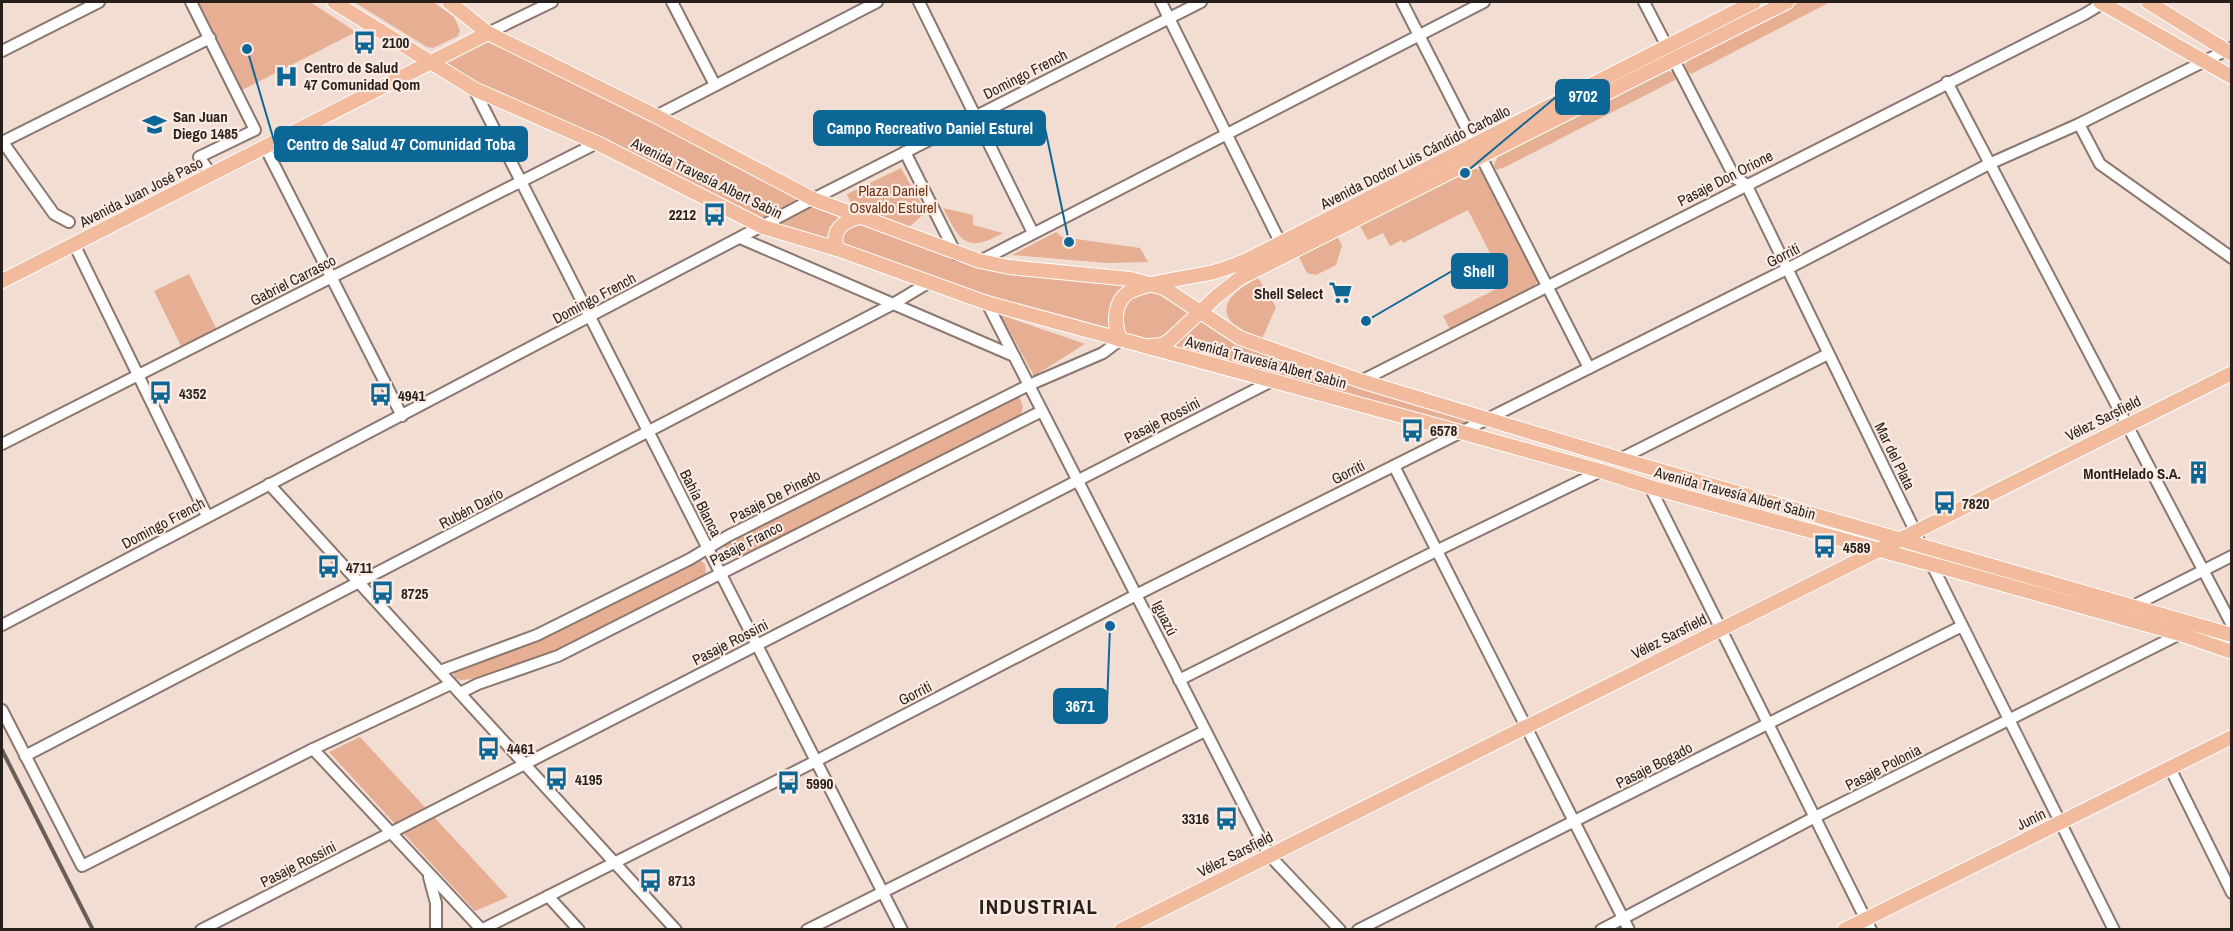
<svg xmlns="http://www.w3.org/2000/svg" width="2233" height="931" font-family="'Archivo Narrow',sans-serif">
<rect width="100%" height="100%" fill="#f2ddd3"/>
<g fill="#e6ae93">
<path d="M 198,2 L 310,2 L 356,32 L 242,90 Z"/>
<path d="M 354,2 L 433,2 L 454,17 L 460,30 L 458,36 L 433,48 L 427,47 Z"/>
<path d="M 1800,2 L 1830,2 L 1691,74 L 1687,71 L 1685,64 L 1690,59 Z"/>
<path d="M 488,33 L 814,199 L 956,254 L 1153,284 L 1215,323 L 1487,419 L 1462,432 L 1189,359 L 763,227 L 429,63 Z"/>
<path d="M 1667,71 L 1673,72 L 1676,76 L 1675,80 L 1505,167 L 1496,170 L 1494,165 L 1498,156 Z"/>
<path d="M 901,168 L 926,212 L 908,228 L 853,208 L 847,194 Z"/>
<path d="M 1474,168 L 1483,171 L 1539,278 L 1533,289 L 1451,331 L 1443,316 L 1506,284 L 1468,210 L 1403,243 L 1402,240 L 1390,246 L 1383,233 L 1368,240 L 1360,226 Z"/>
<path d="M 943,208 L 973,215 L 973,225 L 1003,233 C 966,254 960,241 943,208 Z"/>
<path d="M 1056,232 L 1062,237 L 1140,248 L 1148,262 L 1106,263 L 1012,255 Z"/>
<path d="M 1338,237 L 1342,246 L 1336,265 L 1316,275 L 1307,273 L 1299,257 Z"/>
<path d="M 189,274 L 217,330 L 182,348 L 154,291 Z"/>
<path d="M 1258,278 L 1276,307 L 1262,339 C 1252,334 1239,331 1232,323 C 1214,303 1243,286 1258,278 Z"/>
<path d="M 1001,315 L 1085,344 L 1034,376 Z"/>
<path d="M 1014,396 L 1019,397 C 1023,405 1024,408 1020,415 L 740,558 C 730,559 725,555 725,545 L 729,540 Z"/>
<path d="M 696,561 L 701,561 L 705,564 L 706,573 L 703,576 L 560,650 L 473,679 L 461,680 L 455,678 L 454,673 L 456,670 L 542,639 Z"/>
<path d="M 360,737 L 508,897 L 475,911 L 329,752 Z"/>
</g>
<g fill="none" stroke-linecap="round" stroke-linejoin="round">
<defs>
<g id="minor">
<path d="M 191,2 L 255,130 L 199,157 L 211,174"/>
<path d="M 672,2 L 715,85"/>
<path d="M 919,2 L 1033,233"/>
<path d="M 1161,2 L 1284,250"/>
<path d="M 1402,2 L 1589,368"/>
<path d="M 1644,2 L 1735,178 L 1746,184 L 1918,537"/>
<path d="M 488,33 L 552,2"/>
<path d="M 2,51 L 99,2"/>
<path d="M 1947,82 L 2232,625"/>
<path d="M 474,89 L 902,930"/>
<path d="M 656,116 L 877,2"/>
<path d="M 2079,124 L 2100,164 L 2232,258"/>
<path d="M 2,141 L 54,214 L 69,222"/>
<path d="M 2,142 L 210,38"/>
<path d="M 265,147 L 402,416"/>
<path d="M 905,152 L 956,254"/>
<path d="M 740,238 L 1014,356"/>
<path d="M 74,244 L 207,516"/>
<path d="M 980,261 L 1484,2"/>
<path d="M 987,303 L 1269,855 L 1340,930"/>
<path d="M 1361,381 L 2085,14 L 2103,3"/>
<path d="M 2,444 L 597,143"/>
<path d="M 1620,459 L 1828,354"/>
<path d="M 1394,466 L 1629,930"/>
<path d="M 269,484 L 676,930"/>
<path d="M 1650,487 L 1871,930"/>
<path d="M 1929,559 L 2114,930"/>
<path d="M 2133,606 L 2232,556"/>
<path d="M 2,625 L 813,199 L 1201,2"/>
<path d="M 440,671 L 537,635 L 690,559 L 728,536 L 1029,385 L 1103,353 L 1120,340"/>
<path d="M 1179,680 L 1436,551 L 1601,471"/>
<path d="M 460,693 L 478,684 L 558,656 L 1042,411"/>
<path d="M 2,710 L 82,866 L 313,749 L 451,684"/>
<path d="M 313,749 L 481,929"/>
<path d="M 25,756 L 893,304 L 928,283"/>
<path d="M 2170,768 L 2232,893"/>
<path d="M 429,877 L 436,903 L 436,930"/>
<path d="M 548,896 L 579,930"/>
<path d="M 201,930 L 1272,381"/>
<path d="M 481,930 L 816,761 L 1136,595 L 1787,269 L 1989,164 L 2079,124 L 2231,48"/>
<path d="M 807,930 L 1205,731"/>
<path d="M 1358,930 L 1962,626"/>
<path d="M 1601,930 L 1815,817 L 2180,634"/>
</g>
<g id="major">
<path d="M 334,2 L 474,89 L 597,143 L 763,227 L 837,249 L 987,303 L 1446,428 L 1601,471 L 1650,487 L 1931,564 L 2180,634 L 2232,652"/>
<path d="M 449,2 L 488,33 L 656,116 L 813,199 L 980,261 L 1009,267 L 1130,279 L 1164,288 L 1240,338 L 1361,381 L 1620,459 L 2232,635"/>
<path d="M 2100,2 L 2232,77"/>
<path d="M 2148,2 L 2232,54"/>
<path d="M 837,249 C 831,231 842,221 860,217"/>
<path d="M 2,281 L 488,33"/>
<path d="M 1120,340 C 1115,327 1113,308 1124,296 C 1135,283 1195,277 1214,272 C 1224,269 1235,265 1245,261 L 1754,2"/>
<path d="M 1150,346 L 1162,345 L 1170,340 L 1217,296 L 1240,278 L 1787,2"/>
<path d="M 1121,930 L 2232,373"/>
<path d="M 1844,930 L 2232,737"/>
</g>
</defs>
<use href="#minor" stroke="#8a776e" stroke-width="14"/>
<use href="#major" stroke="#fff" stroke-width="16"/>
<use href="#minor" stroke="#fff" stroke-width="10"/>
<use href="#major" stroke="#f3bb9d" stroke-width="14"/>
<path stroke="#6a5e58" stroke-width="4" d="M 2,750 L 93,930"/>
</g>
<defs>
<symbol id="bus-bare" viewBox="-9 -9 18 18"><path d="M-5-6H5V4H4V6H2V4H-2V6H-4V4H-5ZM-3.5-4V0h7V-4ZM-3.5 1.2v1.5H-2V1.2ZM2 1.2v1.5H3.5V1.2Z" fill="#0c6797" stroke="#fcebe3" stroke-width="2.5" paint-order="stroke"/></symbol>
<symbol id="hospital-bare" viewBox="-9 -9 18 18"><path d="M-5-5h3v3.5h4V-5h3V5h-3V1.5h-4V5h-3Z" fill="#0c6797" stroke="#fcebe3" stroke-width="2.5" paint-order="stroke"/></symbol>
<symbol id="school-bare" viewBox="-9 -9 18 18"><path d="M0-5L7-2L0 1L-7-2ZM-4 1L0 2.5L4 1V4Q0 6-4 4Z" fill="#0c6797" stroke="#fcebe3" stroke-width="2.5" paint-order="stroke"/></symbol>
<symbol id="supermarket-bare" viewBox="-9 -9 18 18"><path d="M-6-5.5h2.5l.6 2H6L4.5 2H-2.5L-4.4-4H-6ZM-1.5 3.2a1.3 1.3 0 1 0 .1 0ZM3 3.2a1.3 1.3 0 1 0 .1 0Z" fill="#0c6797" stroke="#fcebe3" stroke-width="2.5" paint-order="stroke"/></symbol>
<symbol id="building-bare" viewBox="-9 -9 18 18"><path d="M-4-6H4V6H1V3H-1V6H-4ZM-2.5-4.3h1.7v1.8h-1.7ZM.8-4.3h1.7v1.8H.8ZM-2.5-1h1.7V.8h-1.7ZM.8-1h1.7V.8H.8Z" fill="#0c6797" stroke="#fcebe3" stroke-width="2.5" paint-order="stroke"/></symbol>
</defs>
<g fill-rule="evenodd">
<use href="#bus-bare" x="348" y="26" width="33" height="33"/>
<use href="#hospital-bare" x="270" y="60" width="33" height="33"/>
<use href="#school-bare" x="138" y="108" width="33" height="33"/>
<use href="#bus-bare" x="698" y="198" width="33" height="33"/>
<use href="#supermarket-bare" x="1324" y="276" width="33" height="33"/>
<use href="#bus-bare" x="144" y="376" width="33" height="33"/>
<use href="#bus-bare" x="364" y="378" width="33" height="33"/>
<use href="#bus-bare" x="1396" y="414" width="33" height="33"/>
<use href="#building-bare" x="2182" y="456" width="33" height="33"/>
<use href="#bus-bare" x="1928" y="486" width="33" height="33"/>
<use href="#bus-bare" x="1808" y="530" width="33" height="33"/>
<use href="#bus-bare" x="312" y="550" width="33" height="33"/>
<use href="#bus-bare" x="366" y="576" width="33" height="33"/>
<use href="#bus-bare" x="472" y="732" width="33" height="33"/>
<use href="#bus-bare" x="540" y="762" width="33" height="33"/>
<use href="#bus-bare" x="772" y="766" width="33" height="33"/>
<use href="#bus-bare" x="1210" y="802" width="33" height="33"/>
<use href="#bus-bare" x="634" y="864" width="33" height="33"/>
</g>
<g text-anchor="middle" dominant-baseline="central" stroke-width="4.5" stroke-linejoin="round" paint-order="stroke">
<g font-size="15" font-weight="bold" fill="#261f1b" stroke="#fcebe3" text-anchor="start">
<text x="382" y="42">2100</text>
<text x="304" y="67">Centro de Salud<tspan x="304" dy="17">47 Comunidad Qom</tspan></text>
<text x="173" y="116">San Juan<tspan x="173" dy="17">Diego 1485</tspan></text>
<text x="696" y="214" text-anchor="end">2212</text>
<text x="1323" y="293" text-anchor="end">Shell Select</text>
<text x="179" y="393">4352</text>
<text x="398" y="395">4941</text>
<text x="1430" y="430">6578</text>
<text x="2181" y="473" text-anchor="end">MontHelado S.A.</text>
<text x="1962" y="503">7820</text>
<text x="1843" y="547">4589</text>
<text x="346" y="567">4711</text>
<text x="401" y="593">8725</text>
<text x="507" y="748">4461</text>
<text x="575" y="779">4195</text>
<text x="806" y="783">5990</text>
<text x="1209" y="818" text-anchor="end">3316</text>
<text x="668" y="880">8713</text>
</g>
<g font-size="15" fill="#261f1b" stroke="#fcebe3">
<text transform="translate(1025 74) rotate(-27)">Domingo French</text>
<text transform="translate(1415 157) rotate(-27)">Avenida Doctor Luis Cándido Carballo</text>
<text transform="translate(707 178) rotate(26)">Avenida Travesía Albert Sabin</text>
<text transform="translate(1725 178) rotate(-27)">Pasaje Don Orione</text>
<text transform="translate(141 192) rotate(-27)">Avenida Juan José Paso</text>
<text transform="translate(1783 255) rotate(-27)">Gorriti</text>
<text transform="translate(293 280) rotate(-27)">Gabriel Carrasco</text>
<text transform="translate(594 298) rotate(-28)">Domingo French</text>
<text transform="translate(1266 362) rotate(15)">Avenida Travesía Albert Sabin</text>
<text transform="translate(2103 418) rotate(-27)">Vélez Sarsfield</text>
<text transform="translate(1162 420) rotate(-27)">Pasaje Rossini</text>
<text transform="translate(1895 456) rotate(64)">Mar del Plata</text>
<text transform="translate(1348 472) rotate(-27)">Gorriti</text>
<text transform="translate(1735 493) rotate(15)">Avenida Travesía Albert Sabin</text>
<text transform="translate(775 496) rotate(-27)">Pasaje De Pinedo</text>
<text transform="translate(701 503) rotate(63)">Bahía Blanca</text>
<text transform="translate(471 508) rotate(-28)">Rubén Darío</text>
<text transform="translate(163 523) rotate(-28)">Domingo French</text>
<text transform="translate(746 543) rotate(-27)">Pasaje Franco</text>
<text transform="translate(1165 618) rotate(63)">Iguazú</text>
<text transform="translate(1669 636) rotate(-27)">Vélez Sarsfield</text>
<text transform="translate(730 642) rotate(-27)">Pasaje Rossini</text>
<text transform="translate(915 693) rotate(-27)">Gorriti</text>
<text transform="translate(1654 765) rotate(-27)">Pasaje Bogado</text>
<text transform="translate(1883 767) rotate(-27)">Pasaje Polonia</text>
<text transform="translate(2031 819) rotate(-26)">Junín</text>
<text transform="translate(1235 854) rotate(-27)">Vélez Sarsfield</text>
<text transform="translate(298 864) rotate(-27)">Pasaje Rossini</text>
</g>
<g font-size="15" fill="#703616" stroke="#fcebe3">
<text x="893" y="190">Plaza Daniel<tspan x="893" dy="17">Osvaldo Esturel</tspan></text>
</g>
<g font-size="21" font-weight="bold" letter-spacing="1.5" fill="#261f1b" stroke="#fcebe3">
<text x="1039" y="906">INDUSTRIAL</text>
</g>
</g>
<path fill="none" stroke="#0c6797" stroke-width="2" d="M1465 173L1556 97M1069 242L1045 128M247 49L275 144M1366 321L1452 271M1110 626L1107 706"/>
<g fill="#0c6797" stroke="#fcebe3" stroke-width="2">
<circle cx="1465" cy="173" r="6"/>
<circle cx="1069" cy="242" r="6"/>
<circle cx="247" cy="49" r="6"/>
<circle cx="1366" cy="321" r="6"/>
<circle cx="1110" cy="626" r="6"/>
</g>
<g fill="#0c6797" stroke="#0c6797" stroke-width="2">
<rect x="1556" y="80" width="53" height="34" rx="6"/>
<rect x="814" y="111" width="231" height="34" rx="6"/>
<rect x="275" y="127" width="252" height="34" rx="6"/>
<rect x="1452" y="254" width="55" height="34" rx="6"/>
<rect x="1054" y="689" width="53" height="34" rx="6"/>
</g>
<g font-size="16" text-anchor="middle" font-weight="bold" fill="#fff">
<text x="1583" y="102">9702</text>
<text x="930" y="134">Campo Recreativo Daniel Esturel</text>
<text x="401" y="150">Centro de Salud 47 Comunidad Toba</text>
<text x="1479" y="277">Shell</text>
<text x="1080" y="712">3671</text>
</g>
<rect width="2233" height="931" fill="none" stroke="#261f1b" stroke-width="6"/>
</svg>
